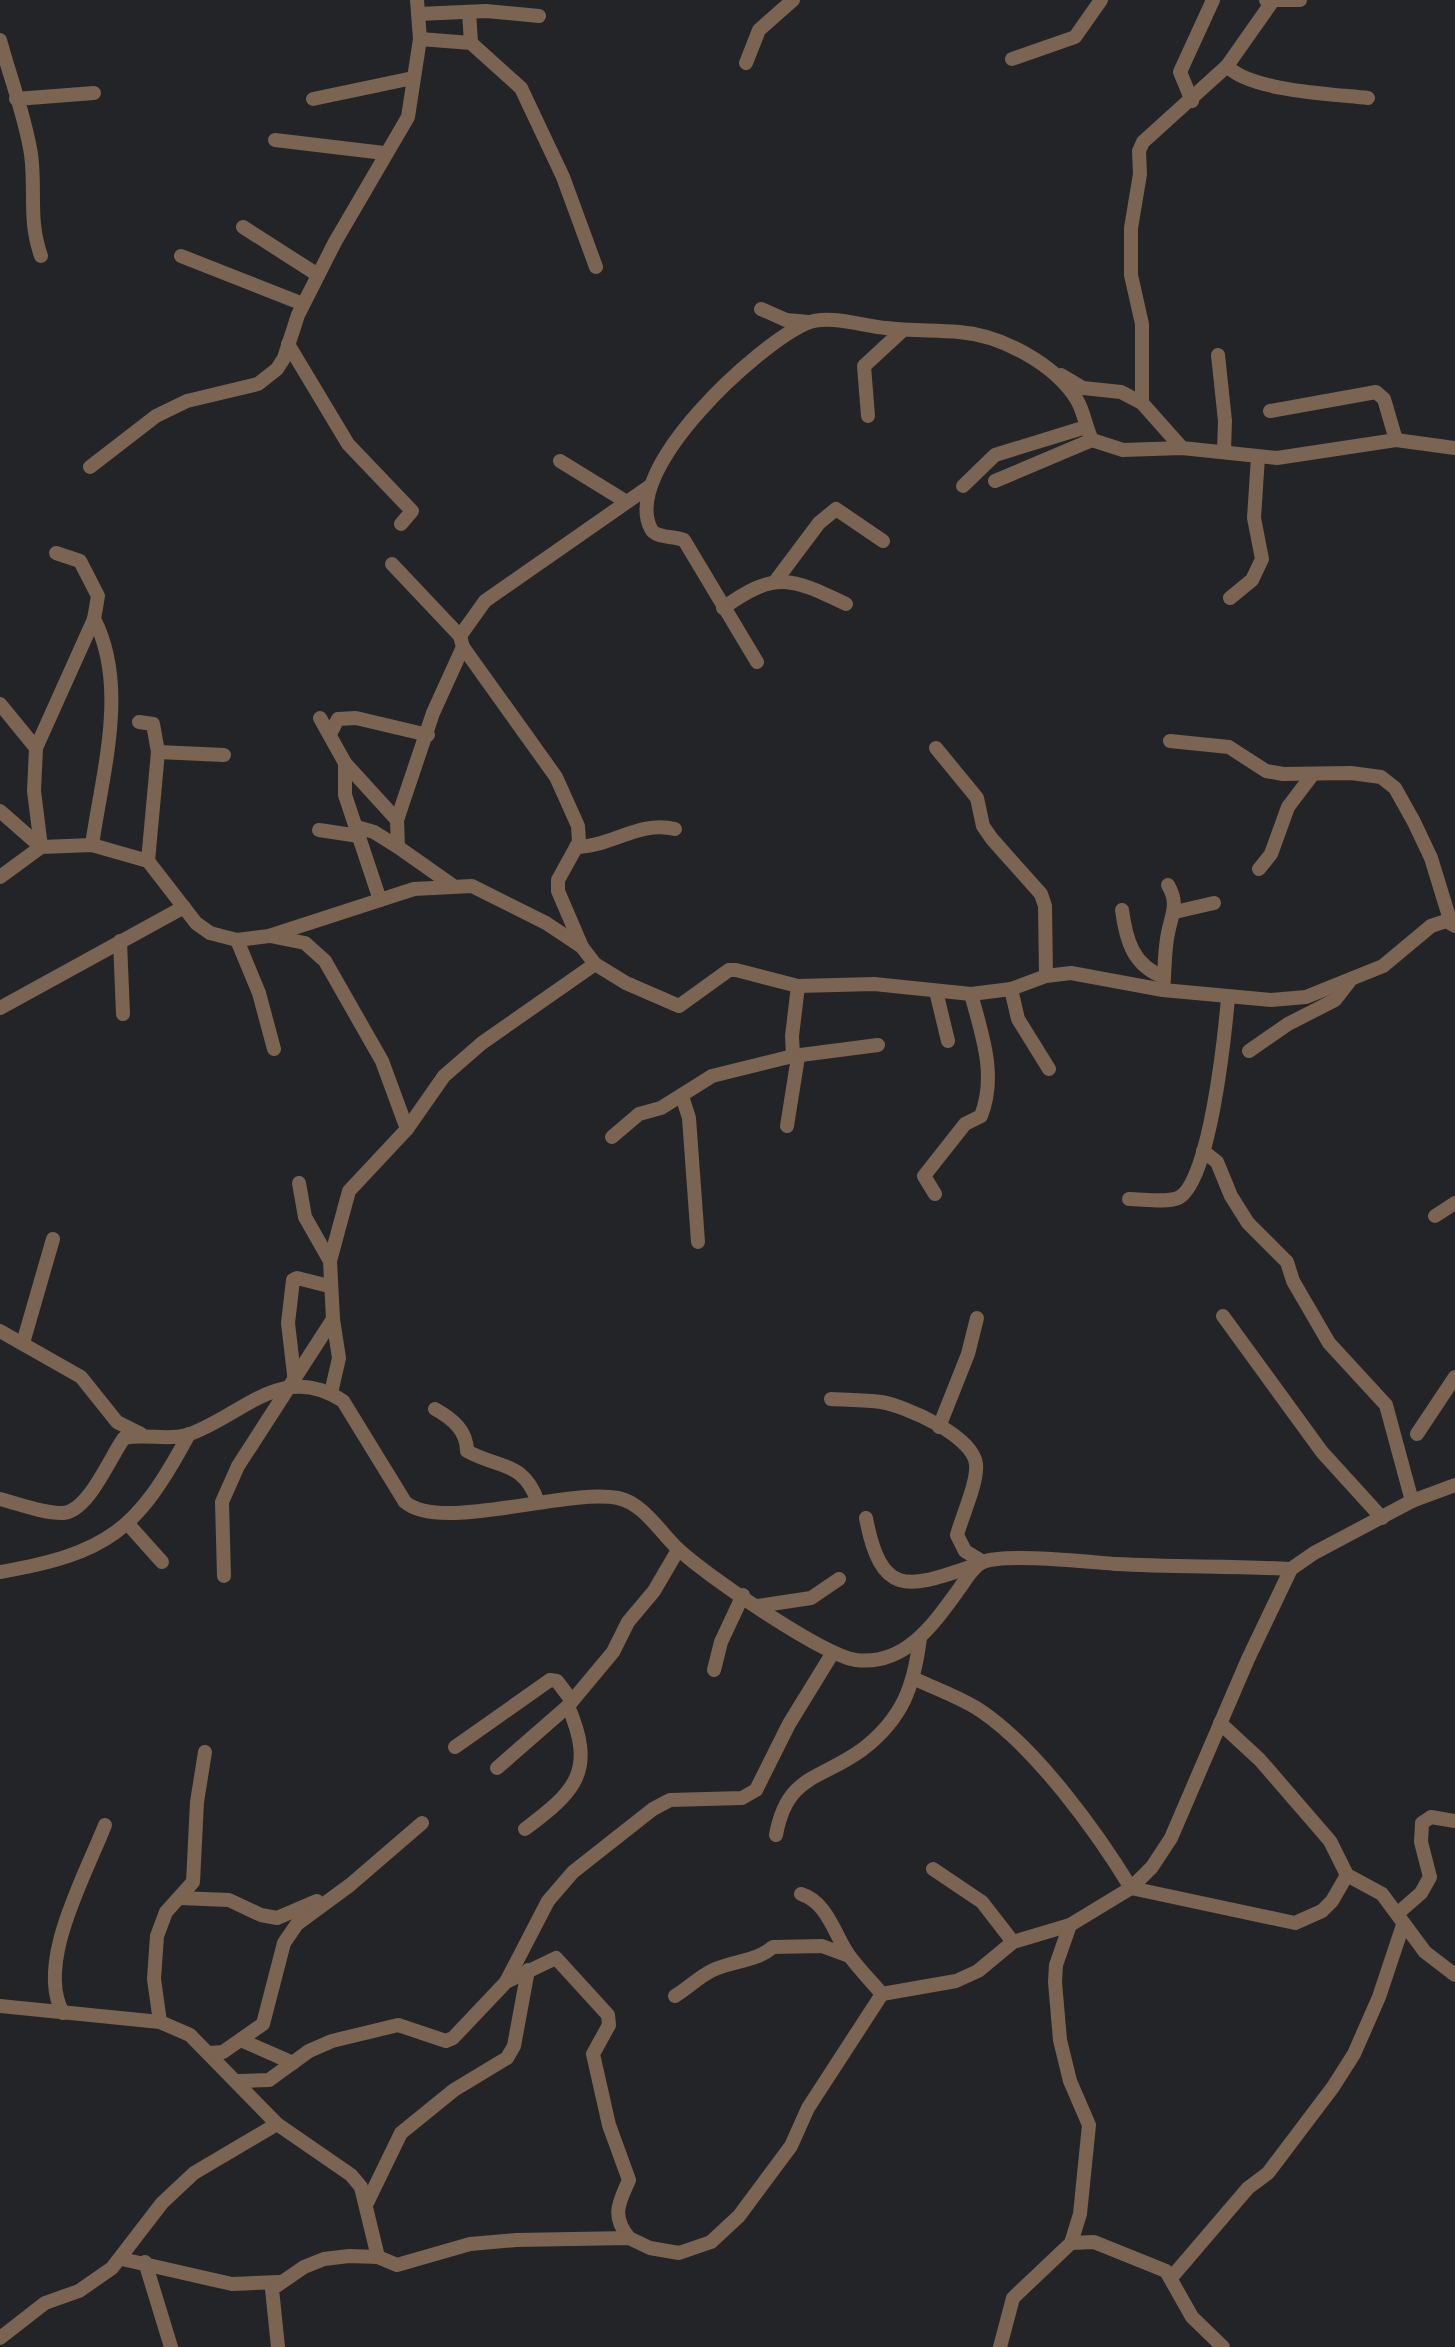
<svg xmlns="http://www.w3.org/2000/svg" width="1455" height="2347" font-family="Rubik,sans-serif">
<rect width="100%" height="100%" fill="#232428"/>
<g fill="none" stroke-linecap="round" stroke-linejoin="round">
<g stroke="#7b6451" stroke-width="14">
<path d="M 1266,0 L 1300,0"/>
<path d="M 469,12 L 471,43"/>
<path d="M 418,14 L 486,11 L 539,16"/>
<path d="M 420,39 L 471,43 L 521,88 L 563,177 L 596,267"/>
<path d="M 0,40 C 10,77 25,116 31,154 C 36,191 28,219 41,256"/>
<path d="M 1012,59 L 1075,37 L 1101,0"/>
<path d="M 746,63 L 759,30 L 793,0"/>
<path d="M 1227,66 C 1250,91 1333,94 1368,98"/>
<path d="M 16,99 L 94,93"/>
<path d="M 313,99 L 413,78"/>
<path d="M 1192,101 L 1180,72 L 1213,0"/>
<path d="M 275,140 L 384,153"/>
<path d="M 243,227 L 318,275"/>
<path d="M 181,256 L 303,304"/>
<path d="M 761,309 L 786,320 L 809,322"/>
<path d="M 288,344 L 348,444 L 412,511 L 401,524"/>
<path d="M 1218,355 L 1225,421 L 1224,450"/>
<path d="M 1061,375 L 1083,388 L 1121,392 L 1142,403 L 1182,448"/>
<path d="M 1142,403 L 1142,324 L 1131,275 L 1131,228 L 1140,174 L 1139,151 L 1143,142 L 1227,66 L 1272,2"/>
<path d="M 1270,411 L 1376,392 L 1384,399 L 1396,440"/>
<path d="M 868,416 L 864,366 L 903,330"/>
<path d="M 560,461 L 625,501"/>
<path d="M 90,467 L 156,416 L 187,401 L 258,384 L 277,369 L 284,358 L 298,315 L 335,242 L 408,117 L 420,39 L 417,0"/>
<path d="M 995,481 L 1092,440"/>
<path d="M 963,486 L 995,455 L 1086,427"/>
<path d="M 392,564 L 460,636 L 463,647 L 556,777 L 578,826 L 579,842 L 558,880 L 558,891 L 582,947"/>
<path d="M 777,579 L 819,523 L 836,509 L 883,541"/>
<path d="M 1230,598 L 1252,580 L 1262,559 L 1254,518 L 1258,457"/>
<path d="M 723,608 C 775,571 790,577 846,604"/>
<path d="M 460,636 L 485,601 L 650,486"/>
<path d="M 757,662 L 684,540 C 675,536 655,538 651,529 C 620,470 758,344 807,323 C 828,314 864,326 886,328 C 910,331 935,330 959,332 C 1001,335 1055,364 1077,400 C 1084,412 1086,428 1092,440 L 1123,450 L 1182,448 L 1277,458 L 1396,440 L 1455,448"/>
<path d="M 0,704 L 36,748 L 34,791 L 41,847"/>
<path d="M 320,718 L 345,763 L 397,820 L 398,847 L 452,885"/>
<path d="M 139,722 L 153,724 L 158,752 L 148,861"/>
<path d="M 330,734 L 338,719 L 356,718 L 428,735"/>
<path d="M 1170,741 L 1229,747 L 1266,771 L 1283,774 L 1351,773 L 1381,777 L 1395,788 L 1414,822 L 1431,858 L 1451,923"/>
<path d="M 36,748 L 94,619 L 98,596 L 80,561 L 56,553"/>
<path d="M 936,748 L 977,798 L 983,826 L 992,839 L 1041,894 L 1045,906 L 1046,976"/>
<path d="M 158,752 L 224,755"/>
<path d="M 345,763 L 345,795 L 380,900"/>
<path d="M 0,811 L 41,847"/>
<path d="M 397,820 L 433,713 L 463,647"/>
<path d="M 357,827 L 374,832 L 398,847"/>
<path d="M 319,830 L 359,836"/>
<path d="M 92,845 C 102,774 129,686 94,619"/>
<path d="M 576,847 C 611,847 639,820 675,829"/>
<path d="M 1259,869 L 1271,854 L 1288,807 L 1313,774"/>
<path d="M 0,877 L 41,847 L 92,845 L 148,861 L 196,923 L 210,933 L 237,940 L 269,936 L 414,889 L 472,886 L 546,923 L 582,947 L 595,964 L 626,983 L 679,1006 L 729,970 L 736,970 L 798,986 L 874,984 L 971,994 L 1011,989 L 1046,976 L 1071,973 L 1163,990 L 1271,1000 L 1306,997 L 1383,966 L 1431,926 L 1446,921 L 1455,926"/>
<path d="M 1122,910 C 1126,940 1133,966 1164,977"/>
<path d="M 1175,912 L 1214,903"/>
<path d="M 270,936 L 305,943 L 325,961 L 382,1061 L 407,1129"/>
<path d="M 237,940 L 259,993 L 274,1049"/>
<path d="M 120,941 L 123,1014"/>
<path d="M 798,986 L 792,1036 L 793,1056 L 878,1045"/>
<path d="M 1011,989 L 1018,1019 L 1049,1069"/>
<path d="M 1163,990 C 1165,972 1164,952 1168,933 C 1172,913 1179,904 1168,885"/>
<path d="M 936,991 L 948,1041"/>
<path d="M 0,1008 L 184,907"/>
<path d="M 1249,1051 L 1288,1024 L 1335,1000 L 1349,982"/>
<path d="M 682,1096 L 689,1118 L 698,1242"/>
<path d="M 787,1126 L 798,1057"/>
<path d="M 612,1137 L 639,1114 L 661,1108 L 712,1076 L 793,1056"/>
<path d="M 1203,1151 L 1217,1162 L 1231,1196 L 1248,1223 L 1287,1262 L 1293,1281 L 1329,1343 L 1386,1405 L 1412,1501"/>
<path d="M 299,1183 L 305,1217 L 330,1261"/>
<path d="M 935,1194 L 924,1176 L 965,1124 L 981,1116 C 997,1075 982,1035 971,994"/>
<path d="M 1129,1199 C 1143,1199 1166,1203 1178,1198 C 1210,1184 1225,1032 1228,998"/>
<path d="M 1435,1216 L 1455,1203"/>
<path d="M 1223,1316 L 1322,1452 L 1382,1518"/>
<path d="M 0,1331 L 81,1377 L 117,1422 L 141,1434"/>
<path d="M 23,1343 L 53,1239"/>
<path d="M 295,1383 L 288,1323 L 293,1280 L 297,1278 L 329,1286"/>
<path d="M 331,1393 L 339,1358 L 333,1319"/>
<path d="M 831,1399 C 848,1400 865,1400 881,1402 C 906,1406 973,1436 976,1464 C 978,1482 962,1516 957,1535 L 965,1551 L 983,1562"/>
<path d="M 435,1409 C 453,1419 467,1431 467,1451 C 499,1469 523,1460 538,1502"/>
<path d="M 939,1427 L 968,1354 L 977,1318"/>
<path d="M 1417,1434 L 1455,1377"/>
<path d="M 0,1499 C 19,1504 42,1513 62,1513 C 88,1513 110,1457 124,1438 C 146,1433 166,1441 187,1435 C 240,1418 281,1360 343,1401 L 405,1502 C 441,1533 565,1488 618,1498 C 643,1503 660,1532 677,1548 C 704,1574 822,1655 856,1660 C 905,1666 933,1625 959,1589 C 965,1581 973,1566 983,1562 C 1006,1553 1088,1562 1116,1564 C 1174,1567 1233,1566 1291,1569"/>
<path d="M 866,1518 C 882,1603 912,1586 979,1564"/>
<path d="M 128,1524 L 162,1562"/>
<path d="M 0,1572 C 108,1553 137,1531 189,1434"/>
<path d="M 224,1576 L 222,1502 L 238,1466 L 333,1319 L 330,1261 L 349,1191 L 407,1129 L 444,1076 L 482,1043 L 595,964"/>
<path d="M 758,1606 L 811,1598 L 839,1579"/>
<path d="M 714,1670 L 721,1642 L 743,1595"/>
<path d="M 915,1679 C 936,1689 962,1698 981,1711 C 1036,1748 1097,1832 1131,1888 L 1295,1923 L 1322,1911 L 1332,1901 L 1347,1875"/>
<path d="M 1220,1723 L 1260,1760 L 1330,1841 L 1347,1875 L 1382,1894 L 1425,1952 L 1455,1975"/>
<path d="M 455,1747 L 550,1680 L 557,1681 L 572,1701"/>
<path d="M 497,1768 L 568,1706 L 613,1652 L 628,1622 L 654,1591 L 678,1550"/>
<path d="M 525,1829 C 576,1791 596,1771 568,1706"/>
<path d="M 776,1835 C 787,1774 821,1780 863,1749 C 903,1718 914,1686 920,1638"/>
<path d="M 933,1869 L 982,1902 L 1013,1942"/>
<path d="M 801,1894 C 827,1902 834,1933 848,1954 C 858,1968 871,1981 882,1994"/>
<path d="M 180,1898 L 229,1900 L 261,1915 L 277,1918 L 317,1901"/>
<path d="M 1397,1914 L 1421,1893 L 1430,1877 L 1421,1842 L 1422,1823 L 1431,1817 L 1455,1821"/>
<path d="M 506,1982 L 548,1901 L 573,1872 L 653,1809 L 670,1800 L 742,1798 L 756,1790 L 789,1724 L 832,1654"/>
<path d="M 675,1996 C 688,1988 700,1976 713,1970 C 735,1960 755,1962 773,1947 L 822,1946 L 849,1956"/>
<path d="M 0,2006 L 160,2022 L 190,2035 L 277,2124 L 351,2175 L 361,2187 L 378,2257"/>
<path d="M 63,2013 C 35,1964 86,1874 105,1825"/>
<path d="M 160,2022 L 154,1979 L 157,1936 L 166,1912 L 193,1882 L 197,1802 L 205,1752"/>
<path d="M 243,2041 L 293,2063"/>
<path d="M 209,2053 L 223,2052 L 263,2024 L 284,1943 L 297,1924 L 350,1885 L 422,1823"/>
<path d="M 238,2081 L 269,2080 L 309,2051 L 332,2041 L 398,2025 L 446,2041 L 453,2038 L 506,1982 L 556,1958 L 608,2015 L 609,2025 L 593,2054 L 609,2125 L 629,2180 C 620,2201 610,2215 629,2238"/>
<path d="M 367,2203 L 401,2133 L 454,2090 L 507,2058 L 514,2046 L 528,1970"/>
<path d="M 1071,2243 L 1094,2242 L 1166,2271 L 1192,2317 L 1223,2347"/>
<path d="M 122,2259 L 232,2284 L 279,2282"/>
<path d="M 145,2262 L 171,2347"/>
<path d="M 1171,2278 L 1248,2188 L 1268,2173 L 1333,2087 L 1354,2054 L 1379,1997 L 1403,1925"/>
<path d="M 0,2338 L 45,2303 L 79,2291 L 112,2268 L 162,2203 L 194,2173 L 277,2124"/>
<path d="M 278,2347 L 272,2289 L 304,2267 L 324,2259 L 349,2256 L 378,2257 L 397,2265 L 470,2244 L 516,2240 L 629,2238 L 650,2248 L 679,2253 L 711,2242 L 739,2216 L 791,2146 L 808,2108 L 882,1994 L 956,1981 L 978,1971 L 1013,1942 L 1070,1925"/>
<path d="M 1000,2347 L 1013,2298 L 1071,2243 L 1080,2214 L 1089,2125 L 1070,2081 L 1060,2040 L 1055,1982 L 1056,1965 L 1070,1925 L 1131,1888 L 1152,1867 L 1171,1838 L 1248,1659 L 1291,1569 L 1314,1553 L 1412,1501 L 1455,1485"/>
</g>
</g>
</svg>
